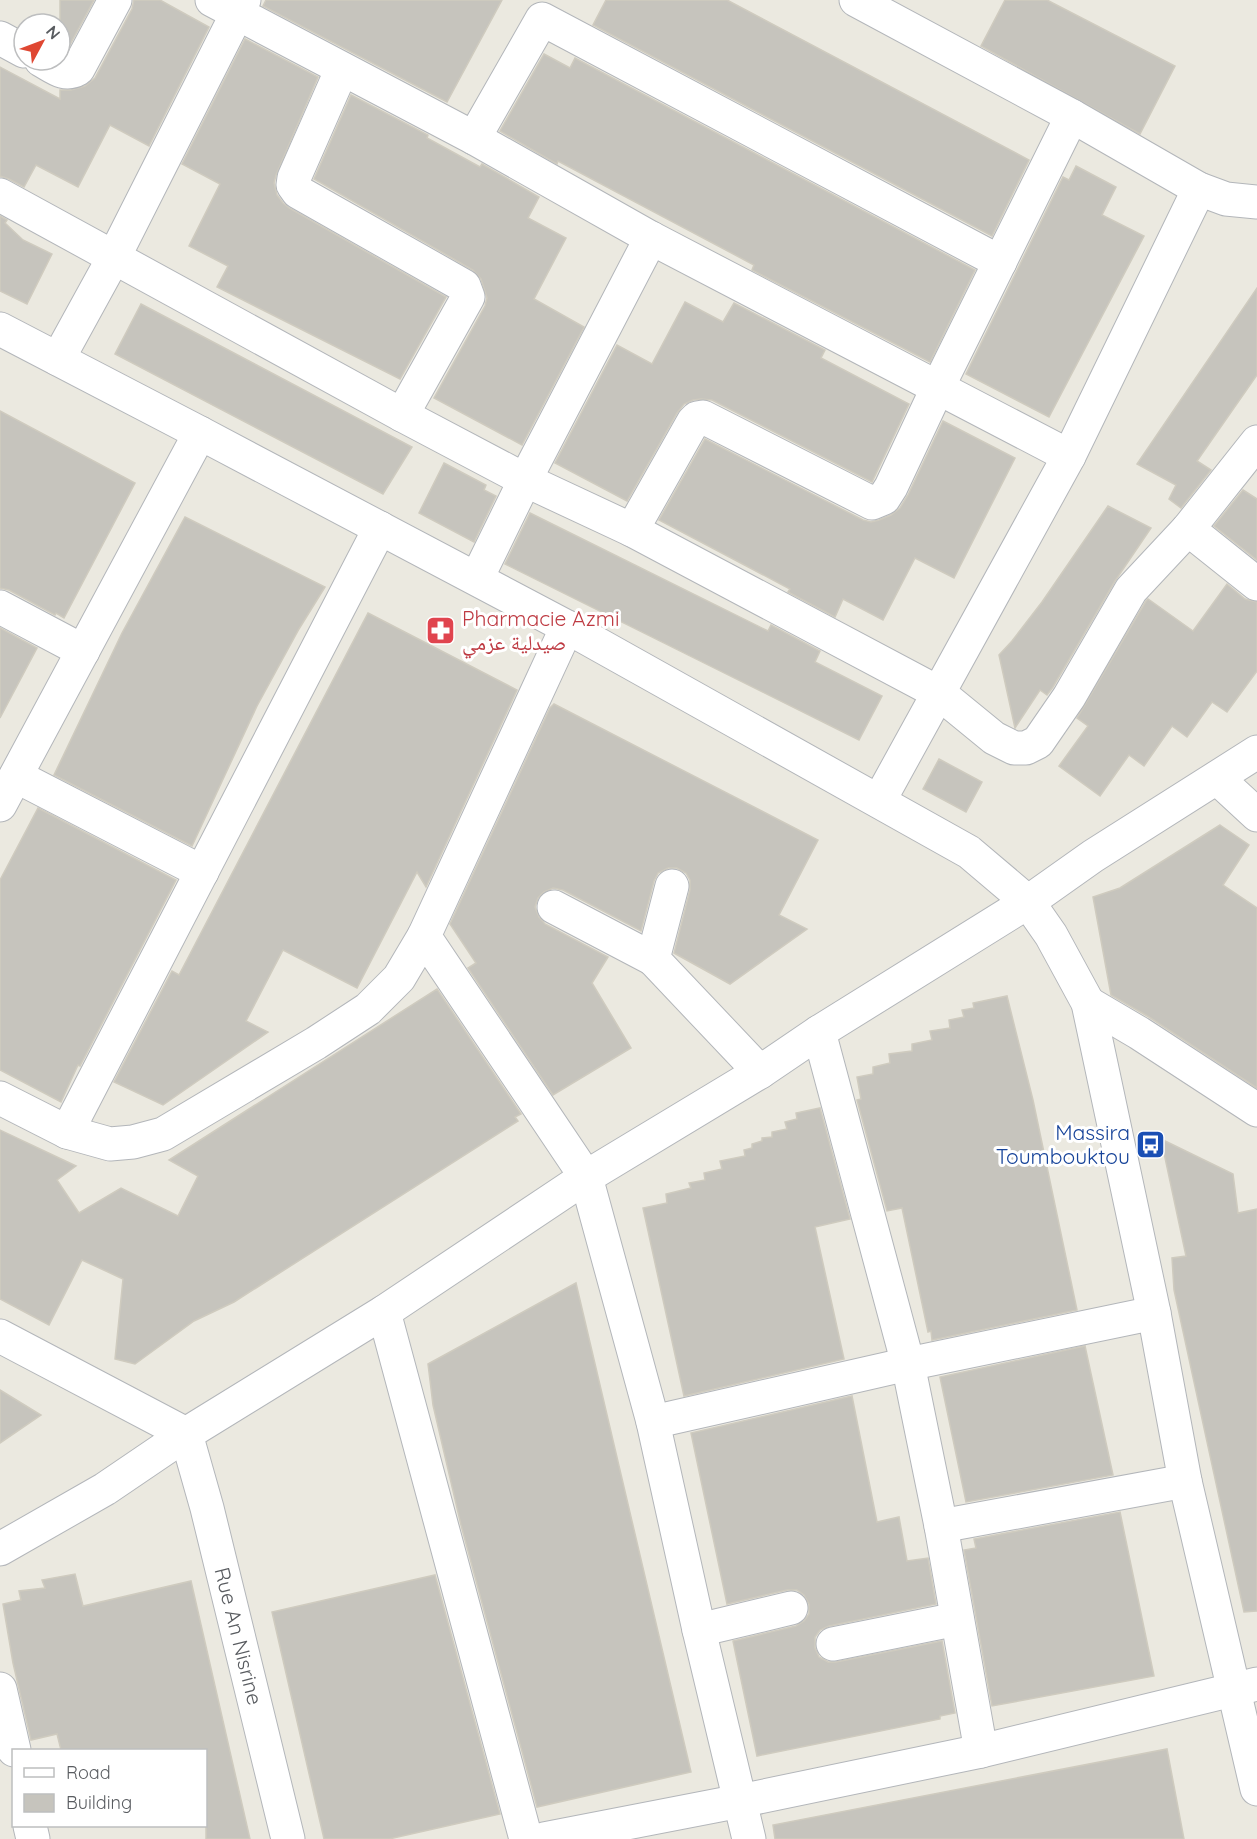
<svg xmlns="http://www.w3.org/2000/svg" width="1257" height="1839" font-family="Quicksand,'Noto Naskh Arabic',sans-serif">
<rect width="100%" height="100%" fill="#ebe9e0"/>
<g fill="#c6c4bd" stroke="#cfcbbf" stroke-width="1.5">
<path d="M 60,0 L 94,0 L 66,52 L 60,49 Z"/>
<path d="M 134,0 L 160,0 L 209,27 L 149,146 L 110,125 L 78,187 L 36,165 L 24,187 L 9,179 L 0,176 L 0,67 L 60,99 L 60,90 L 71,90 L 85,86 L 95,78 L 132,9 Z"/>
<path d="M 266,0 L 502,0 L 447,102 L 263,6 Z"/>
<path d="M 606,0 L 727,0 L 1029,160 L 992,236 L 593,25 Z"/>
<path d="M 1005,0 L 1047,0 L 1175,66 L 1140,134 L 981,46 Z"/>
<path d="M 245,39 L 318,77 L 276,175 L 274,183 L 277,195 L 283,203 L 289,208 L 446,297 L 400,379 L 217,287 L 228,266 L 189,246 L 220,184 L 182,164 Z"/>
<path d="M 544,54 L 570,68 L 575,58 L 975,270 L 930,362 L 752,270 L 754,265 L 558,161 L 557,164 L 500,131 Z"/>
<path d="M 351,95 L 428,135 L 427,138 L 480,167 L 482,164 L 539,197 L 528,218 L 566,238 L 534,299 L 584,327 L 522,445 L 434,398 L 485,306 L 487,298 L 481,279 L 473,270 L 314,179 Z"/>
<path d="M 1076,166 L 1116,187 L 1102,215 L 1144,236 L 1049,417 L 966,374 L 1063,177 L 1069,180 Z"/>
<path d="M 0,216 L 7,220 L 5,223 L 23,240 L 52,254 L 27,304 L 0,291 Z"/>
<path d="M 1257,288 L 1257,375 L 1197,461 L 1211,470 L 1181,508 L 1169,499 L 1176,485 L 1137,464 Z"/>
<path d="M 685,302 L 723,322 L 734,303 L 825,350 L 821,358 L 909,404 L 872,482 L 712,400 L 701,399 L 693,400 L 684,404 L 677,413 L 627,501 L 555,463 L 617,345 L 652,364 Z"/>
<path d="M 141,304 L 412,447 L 383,494 L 115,354 Z"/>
<path d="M 0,411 L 135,483 L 64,618 L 56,613 L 55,615 L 9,590 L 0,588 Z"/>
<path d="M 943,421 L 1015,458 L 954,578 L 915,558 L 883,620 L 843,599 L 835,617 L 788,592 L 790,589 L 659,520 L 705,439 L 863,520 L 871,522 L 879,520 L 891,515 L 900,508 L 908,495 Z"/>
<path d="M 444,463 L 486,485 L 484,490 L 496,496 L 474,542 L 419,513 Z"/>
<path d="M 1243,490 L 1257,499 L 1257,560 L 1214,526 Z"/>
<path d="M 1108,506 L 1151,528 L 1115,581 L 1053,687 L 1047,695 L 1040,690 L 1015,728 L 999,655 L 1012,641 L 1042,602 Z"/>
<path d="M 530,513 L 768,631 L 771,625 L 820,651 L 815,662 L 882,696 L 859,740 L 505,564 Z"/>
<path d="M 185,517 L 325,587 L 299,629 L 257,706 L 192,846 L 54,775 L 122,633 Z"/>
<path d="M 1227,584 L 1245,599 L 1257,602 L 1257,671 L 1227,712 L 1212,702 L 1187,737 L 1172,726 L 1144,766 L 1129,755 L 1100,796 L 1059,766 L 1088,726 L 1077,718 L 1146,601 L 1148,599 L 1193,631 Z"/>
<path d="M 368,613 L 517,690 L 426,887 L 417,872 L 357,988 L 283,950 L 246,1021 L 268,1032 L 163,1105 L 114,1082 L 172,971 L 179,975 Z"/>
<path d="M 0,628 L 37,648 L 0,718 Z"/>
<path d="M 554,704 L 818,840 L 779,915 L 807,929 L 730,984 L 674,953 L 690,890 L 690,880 L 686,873 L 677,868 L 668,868 L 658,873 L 654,881 L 641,931 L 563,890 L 553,888 L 544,892 L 538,898 L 535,907 L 539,917 L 545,924 L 608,957 L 592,983 L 631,1048 L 553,1095 L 468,968 L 476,963 L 450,924 L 550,708 Z"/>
<path d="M 939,759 L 982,782 L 966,812 L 923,789 Z"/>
<path d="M 38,808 L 176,880 L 80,1066 L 78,1065 L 61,1102 L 0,1070 L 0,880 Z"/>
<path d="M 1220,825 L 1249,845 L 1223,885 L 1257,908 L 1257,1088 L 1149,1017 L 1111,995 L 1093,897 L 1120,888 Z"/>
<path d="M 437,989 L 521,1114 L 515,1117 L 518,1121 L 234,1302 L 194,1321 L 135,1364 L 115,1359 L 123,1279 L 82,1260 L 49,1325 L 0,1299 L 0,1130 L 76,1166 L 57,1180 L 79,1213 L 121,1188 L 178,1216 L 198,1176 L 169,1160 Z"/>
<path d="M 1007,996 L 1033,1100 L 1077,1310 L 932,1340 L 931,1331 L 928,1332 L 902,1208 L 887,1211 L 857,1100 L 861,1099 L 857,1077 L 873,1074 L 873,1067 L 890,1063 L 889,1054 L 912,1051 L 912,1044 L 932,1040 L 930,1031 L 950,1028 L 949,1020 L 964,1017 L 962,1010 L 974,1008 L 973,1003 Z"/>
<path d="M 820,1108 L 850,1219 L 815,1227 L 844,1359 L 684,1396 L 643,1208 L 667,1203 L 666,1194 L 691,1188 L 689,1183 L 705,1180 L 704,1173 L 722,1169 L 720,1161 L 745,1156 L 744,1150 L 752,1148 L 752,1144 L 762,1141 L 762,1138 L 772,1137 L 772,1132 L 787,1129 L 785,1122 L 797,1119 L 796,1113 Z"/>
<path d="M 1161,1139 L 1233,1174 L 1238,1213 L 1257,1209 L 1257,1611 L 1244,1612 L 1174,1290 L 1172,1258 L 1186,1256 Z"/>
<path d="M 576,1283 L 691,1772 L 537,1807 L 461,1525 L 433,1405 L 428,1364 Z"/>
<path d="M 1085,1346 L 1113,1475 L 966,1502 L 940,1377 Z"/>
<path d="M 0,1390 L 41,1415 L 0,1443 Z"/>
<path d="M 852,1396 L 877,1522 L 899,1517 L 907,1561 L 928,1558 L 936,1604 L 829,1626 L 820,1630 L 815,1637 L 815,1648 L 819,1657 L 828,1662 L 836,1662 L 942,1641 L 955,1713 L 940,1716 L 940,1719 L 757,1756 L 733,1641 L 796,1626 L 804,1621 L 809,1614 L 809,1604 L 804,1595 L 797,1590 L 787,1590 L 727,1604 L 691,1433 Z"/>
<path d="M 1120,1512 L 1154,1676 L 992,1706 L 964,1550 L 976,1548 L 974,1539 Z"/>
<path d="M 75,1574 L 83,1606 L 191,1581 L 250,1839 L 206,1839 L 206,1750 L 61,1750 L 57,1734 L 31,1740 L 13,1663 L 3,1604 L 21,1600 L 19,1591 L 45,1588 L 42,1580 Z"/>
<path d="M 435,1575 L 500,1814 L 389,1839 L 324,1839 L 272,1612 Z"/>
<path d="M 1167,1749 L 1184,1839 L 775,1839 L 773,1825 Z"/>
</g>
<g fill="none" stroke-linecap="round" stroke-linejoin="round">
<defs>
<g id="street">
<path d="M 212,0 L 474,138 L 651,238 L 1069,456"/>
<path d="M 856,0 L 1072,116 L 1199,189 L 1226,199 L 1257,202"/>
<path d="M 0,38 L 24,51"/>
<path d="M 41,60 C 54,67 64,77 78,69 L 115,0"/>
<path d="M 342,69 L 294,178 L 293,185 L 298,192 L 464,286 L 468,297 L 402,415"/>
<path d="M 474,138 L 542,19 L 1000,262"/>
<path d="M 0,195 L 402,415 L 525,480 L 632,530 L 693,422 L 697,418 L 703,417 L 872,503 L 884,498 L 891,487 L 938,387 L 1072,116"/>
<path d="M 0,329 L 200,433 L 567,627 L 969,852 L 1028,902 L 1051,935 L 1088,1003 L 1154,1313 L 1185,1481 L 1257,1789"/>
<path d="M 58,359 L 114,257 L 244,0"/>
<path d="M 1188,529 L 1257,584"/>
<path d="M 632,530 L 939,693 L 994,738 L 1014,748 L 1026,748 L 1038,742 L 1069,697 L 1131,590 L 1188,529 L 1257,442"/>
<path d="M 477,578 L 525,480 L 651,238"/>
<path d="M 0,607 L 83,651"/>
<path d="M 567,627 L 424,936 L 586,1177 L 653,1422 L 699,1630 L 749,1839"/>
<path d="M 16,776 L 202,872"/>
<path d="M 1217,778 L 1257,815"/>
<path d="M 879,801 L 1069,456 L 1199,189"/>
<path d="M 0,805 L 200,433"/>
<path d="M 672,886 L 653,959 L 760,1072"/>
<path d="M 554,907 L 653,959"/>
<path d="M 1088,1003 L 1139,1033 L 1257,1110"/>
<path d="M 819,1032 L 908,1364 L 941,1526 L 981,1751"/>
<path d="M 0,1098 L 67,1132 L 110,1144 L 133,1142 L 163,1134 L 316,1043 L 368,1009 L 399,978 L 424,936"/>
<path d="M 67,1132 L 380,528"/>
<path d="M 384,1312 L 526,1839"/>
<path d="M 0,1336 L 186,1434 L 207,1508 L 288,1839"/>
<path d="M 653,1422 L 908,1364 L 1154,1313"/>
<path d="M 941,1526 L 1185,1481"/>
<path d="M 0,1549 L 105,1489 L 186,1434 L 384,1312 L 586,1177 L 760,1072 L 819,1032 L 1028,902 L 1093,856 L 1257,752"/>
<path d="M 699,1630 L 791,1608"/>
<path d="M 833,1644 L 957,1619"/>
<path d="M 0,1689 L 14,1750"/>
<path d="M 30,1826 L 33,1839"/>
<path d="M 544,1839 L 740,1801 L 981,1751 L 1257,1684"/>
</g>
</defs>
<use href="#street" stroke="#b3b6ba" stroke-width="35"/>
<use href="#street" stroke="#fff" stroke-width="33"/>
</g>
<defs>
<symbol id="pharmacy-square" viewBox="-11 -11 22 22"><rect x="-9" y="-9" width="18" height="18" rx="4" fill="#e0444e" stroke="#fff"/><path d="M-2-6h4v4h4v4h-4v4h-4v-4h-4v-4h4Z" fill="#fff"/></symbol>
<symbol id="bus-square" viewBox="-11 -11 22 22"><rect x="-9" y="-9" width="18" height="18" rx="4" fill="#1a4fb4" stroke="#fff"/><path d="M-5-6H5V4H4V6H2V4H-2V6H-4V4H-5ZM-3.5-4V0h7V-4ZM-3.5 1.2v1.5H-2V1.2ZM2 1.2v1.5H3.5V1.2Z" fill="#fff"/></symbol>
</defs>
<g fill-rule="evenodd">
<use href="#pharmacy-square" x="424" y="614" width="33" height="33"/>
<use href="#bus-square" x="1134" y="1128" width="33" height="33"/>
</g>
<g text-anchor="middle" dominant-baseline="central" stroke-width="6" stroke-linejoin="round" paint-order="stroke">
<g font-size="21" fill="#be3a42" stroke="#fff" text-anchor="start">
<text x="462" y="618">Pharmacie Azmi<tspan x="462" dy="24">صيدلية عزمي</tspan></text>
</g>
<g font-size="21" fill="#164399" stroke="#fff" text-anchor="end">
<text x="1130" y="1132">Massira<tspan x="1130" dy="24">Toumbouktou</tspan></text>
</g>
<g font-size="21" fill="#595c60" stroke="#fff">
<text transform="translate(239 1636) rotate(76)">Rue An Nisrine</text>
</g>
</g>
<rect x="12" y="1749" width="195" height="78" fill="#ffffff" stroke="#bdbebf" stroke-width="1.5"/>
<rect x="24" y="1768" width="30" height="9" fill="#ffffff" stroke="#bdbebf" stroke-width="1.5"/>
<text x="66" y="1779" font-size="18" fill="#595c60">Road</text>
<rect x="24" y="1794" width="30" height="18" fill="#c6c4bd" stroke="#bdbebf" stroke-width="1.5"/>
<text x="66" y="1809" font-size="18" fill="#595c60">Building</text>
<g transform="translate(42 42) rotate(49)"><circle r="28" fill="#ffffff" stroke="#bdbebf" stroke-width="1.5"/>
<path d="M0-4.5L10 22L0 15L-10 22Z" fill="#df4732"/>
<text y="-9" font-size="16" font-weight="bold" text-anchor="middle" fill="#595c60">N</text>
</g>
</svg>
